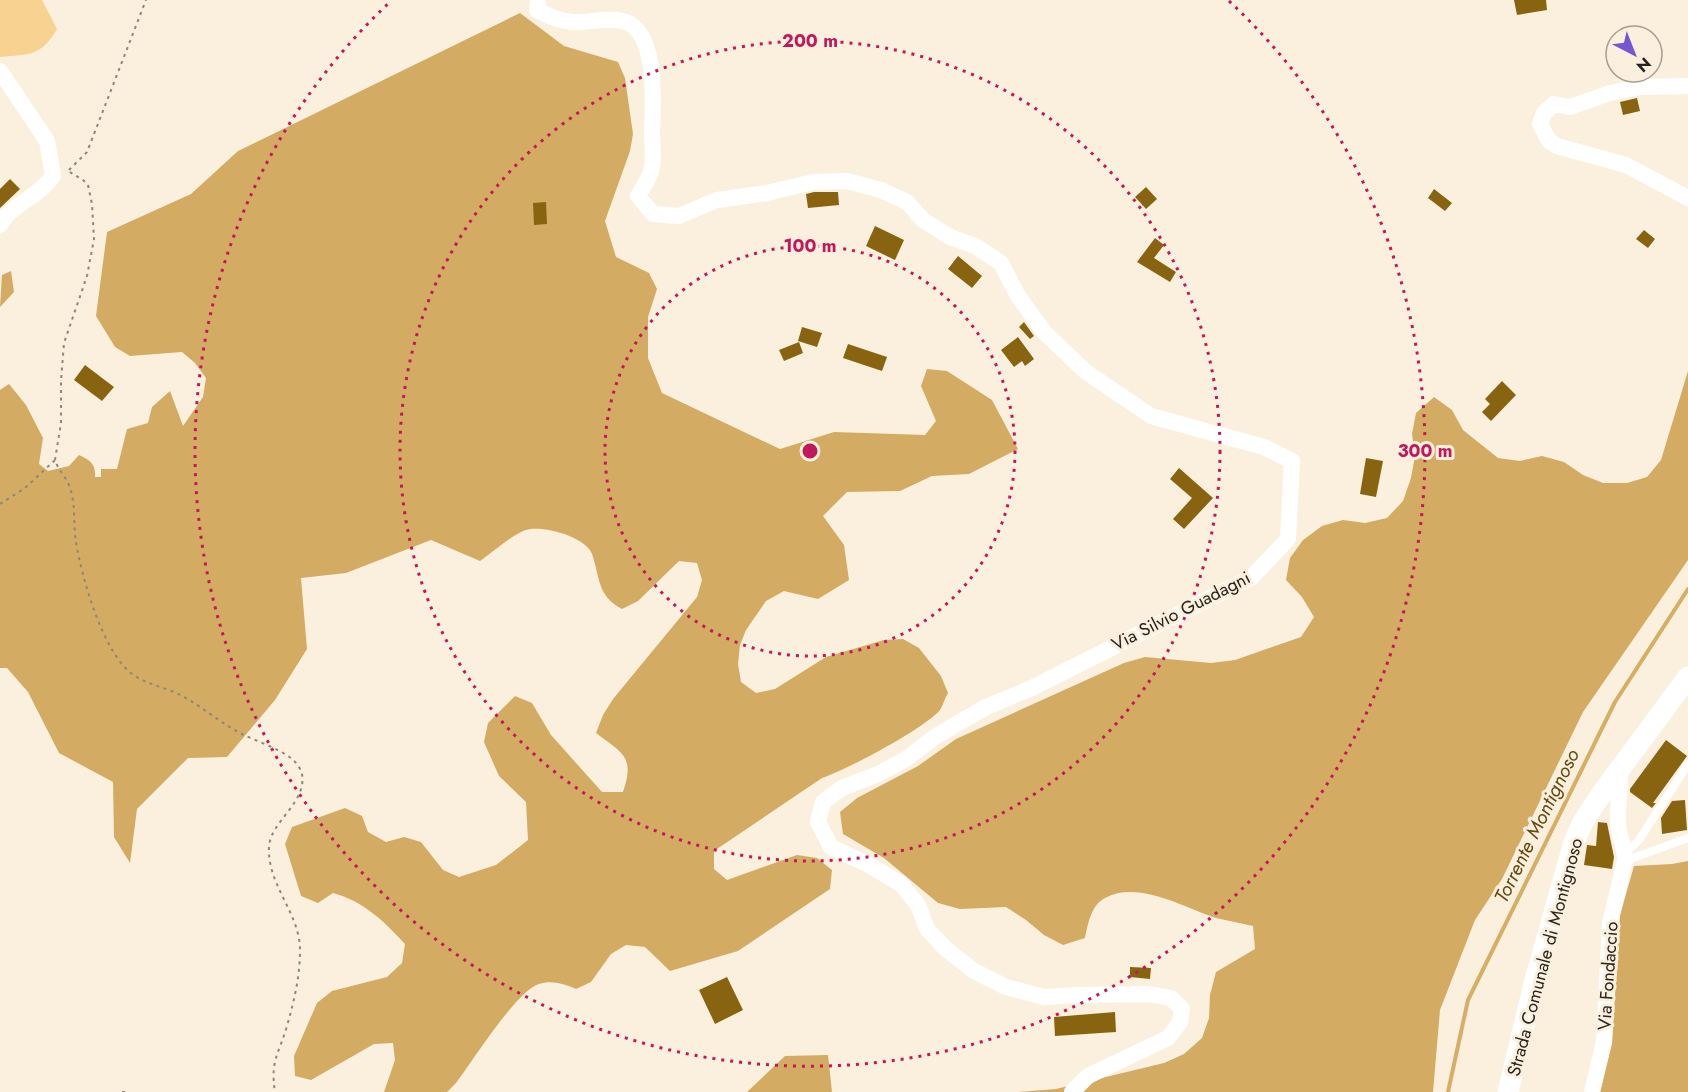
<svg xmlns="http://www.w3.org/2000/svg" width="1688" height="1092" font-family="Jost,sans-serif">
<rect width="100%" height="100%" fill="#fbf0de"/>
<path fill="#f7d291" d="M 0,0 L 42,0 L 57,29 C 41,57 29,54 0,57 Z"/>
<g fill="#d4ab62">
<path d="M 520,13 L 564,46 L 618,62 L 625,78 L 633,134 L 630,151 L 605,221 L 616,257 L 649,273 L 657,289 L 648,317 L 648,358 L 662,393 L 780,449 L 834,432 L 925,435 L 936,421 L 921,386 L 927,369 L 947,371 L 992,400 L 1018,449 L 969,474 L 932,476 L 900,491 L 847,492 L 823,516 L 844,545 L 849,580 L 818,599 L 784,591 L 766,601 L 746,630 L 740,645 L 738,664 L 741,682 L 756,693 L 775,689 L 826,657 L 884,640 L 903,639 L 919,648 L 941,676 L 948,693 C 945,698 943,705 940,710 C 924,729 846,770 822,778 L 714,851 L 714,869 L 727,880 L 797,855 L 817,858 L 832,870 L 830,889 L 738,951 L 670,971 L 645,947 L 626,945 L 611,954 L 591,982 L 576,989 C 564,984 552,980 539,984 C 517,990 472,1062 456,1083 L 447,1092 L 384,1092 L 395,1060 L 393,1043 L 374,1044 L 311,1080 L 295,1076 L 294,1056 L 317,1003 L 332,991 L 387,977 L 402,963 L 405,944 C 384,921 363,901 333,893 L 318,903 L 301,896 L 285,844 L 292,827 L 345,808 L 362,816 L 368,832 L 386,842 L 404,837 L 421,842 L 443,870 L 459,877 L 496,865 L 528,840 L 526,802 L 499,776 L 484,742 L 488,723 L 515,696 L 532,703 L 551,735 L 602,792 L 623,792 C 635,756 623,754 596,733 L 603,715 L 613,699 L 697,597 L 702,580 L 697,563 L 679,561 L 638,601 L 622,609 C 597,596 600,577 592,554 C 586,537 543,525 526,530 C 515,533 491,553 480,561 L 431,540 L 346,573 L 301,578 L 307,649 L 275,700 L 227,757 L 188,758 L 137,809 L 130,863 L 114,837 L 113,782 L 59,753 L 28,692 L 7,668 L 0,668 L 0,390 L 9,384 L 26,405 L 43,438 L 39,464 L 48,471 L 69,466 L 79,455 C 90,460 96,464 95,477 L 101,477 L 101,469 L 117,469 L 127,429 L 148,423 L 152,407 L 170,391 L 183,426 L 203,397 L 206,378 L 195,363 L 182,352 L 130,356 L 115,347 L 96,316 L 107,232 L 191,194 L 238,151 Z"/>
<path d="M 11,271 L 14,292 L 0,307 L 2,275 Z"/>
<path d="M 1688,371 L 1688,560 L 1583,712 L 1502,879 L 1475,920 L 1440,1010 L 1433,1092 L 1018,1092 L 1056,1089 L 1164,1063 L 1184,1054 L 1202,1038 L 1209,1018 L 1210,995 L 1216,972 L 1255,949 L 1253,926 C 1241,923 1228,921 1216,918 C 1184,908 1139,880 1105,898 C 1091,905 1088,924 1085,938 L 1063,945 L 1044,935 L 1026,920 L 1006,907 L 960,909 L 938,903 L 884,858 L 843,834 L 840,812 L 857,798 L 918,766 L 956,739 L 1124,663 L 1145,657 L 1211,663 L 1235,660 L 1301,637 L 1314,617 L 1302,597 L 1286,580 L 1290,558 L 1303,540 L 1322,526 L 1343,520 L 1365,523 L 1387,518 L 1403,501 L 1411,478 L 1415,456 L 1412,434 L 1416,413 L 1434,397 L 1452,410 L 1463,430 L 1498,458 L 1520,461 L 1542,456 L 1564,462 L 1583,475 L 1603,483 L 1627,483 L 1647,477 L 1661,460 Z"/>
<path d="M 1688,861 L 1688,1092 L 1600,1092 L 1612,1044 L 1620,915 L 1634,866 L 1672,864 Z"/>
<path d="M 828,1055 L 832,1092 L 747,1092 L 785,1056 Z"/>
</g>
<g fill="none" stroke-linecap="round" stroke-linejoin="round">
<path stroke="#d6ae64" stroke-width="4" d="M 1448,1092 L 1468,1000 L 1615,702 L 1688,589"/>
</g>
<g fill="#896410">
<path d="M 1514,0 L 1546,0 L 1547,10 L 1517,15 Z"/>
<path d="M 1637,98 L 1640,111 L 1623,115 L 1620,102 Z"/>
<path d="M 10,179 L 20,189 L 0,208 L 0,189 Z"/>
<path d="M 1146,187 L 1157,199 L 1146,209 L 1135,197 Z"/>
<path d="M 1434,189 L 1452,203 L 1445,211 L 1428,198 Z"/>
<path d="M 814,192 L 838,192 L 839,205 L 808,208 L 806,194 Z"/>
<path d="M 546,202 L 547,224 L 534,225 L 533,203 Z"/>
<path d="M 875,226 L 904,240 L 895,260 L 866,246 Z"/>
<path d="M 1644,230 L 1655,239 L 1648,248 L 1636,239 Z"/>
<path d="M 1155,238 L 1164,245 L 1154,258 L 1176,272 L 1170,282 L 1137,262 Z"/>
<path d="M 958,256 L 982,276 L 972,288 L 948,269 Z"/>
<path d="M 1024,322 L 1034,336 L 1030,339 L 1019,327 Z"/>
<path d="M 802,327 L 822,333 L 817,347 L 798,341 Z"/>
<path d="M 1018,337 L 1034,359 L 1025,366 L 1022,361 L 1014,367 L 1001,350 Z"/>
<path d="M 799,342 L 803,353 L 784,361 L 779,350 Z"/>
<path d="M 848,344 L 887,357 L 882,371 L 843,358 Z"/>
<path d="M 85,365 L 114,387 L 102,401 L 74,380 Z"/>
<path d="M 1502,381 L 1516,395 L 1491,421 L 1482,412 L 1490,404 L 1485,399 Z"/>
<path d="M 1366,458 L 1383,461 L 1376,497 L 1360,494 Z"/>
<path d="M 1179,468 L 1213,498 L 1184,529 L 1173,519 L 1192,498 L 1170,479 Z"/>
<path d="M 1666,740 L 1687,756 L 1653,803 L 1656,803 L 1652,808 L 1630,792 L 1630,789 Z"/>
<path d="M 1685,800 L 1687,830 L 1662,834 L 1661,818 L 1672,801 Z"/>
<path d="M 1598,822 L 1607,823 L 1614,857 L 1612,869 L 1584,865 L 1587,845 L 1596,846 Z"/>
<path d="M 1130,967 L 1151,968 L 1150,979 L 1130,977 Z"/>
<path d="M 727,977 L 743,1010 L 715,1024 L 699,990 Z"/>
<path d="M 1115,1012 L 1116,1032 L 1055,1036 L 1054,1017 Z"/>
</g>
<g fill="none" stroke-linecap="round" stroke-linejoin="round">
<g stroke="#8e867a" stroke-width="2" stroke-dasharray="3 4.5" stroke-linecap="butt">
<path d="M 69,170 L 87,152 L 146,0"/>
<path d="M 55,460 L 61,423 L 61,381 L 64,343 L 87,276 L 94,239 L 92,204 L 88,185 L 83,180 L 68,171"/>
<path d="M 0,504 L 25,488 L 55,460 C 58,470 67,478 70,488 C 76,505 73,525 76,542 C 82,579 103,652 132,674 C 145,683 159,686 174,692 C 197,702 217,721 240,733 C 255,741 279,748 292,759 C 296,762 301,769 302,774 C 307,803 270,822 269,847 C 267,885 300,913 300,950 C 300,977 294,1001 287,1026 C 279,1054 270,1060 275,1092"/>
<path d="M 122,1092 L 126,1092"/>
</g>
<g stroke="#fff" stroke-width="8">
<path d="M 1626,853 L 1639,840 L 1688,764"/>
<path d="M 1625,861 L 1688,838"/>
</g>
<g stroke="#fff" stroke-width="16">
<path d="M 538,0 L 537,10 C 549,16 559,21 572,22 C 589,23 606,17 623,21 C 658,30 653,101 652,130 C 652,142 654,155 652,167 C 651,176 643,187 638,196 L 653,214 L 679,216 L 717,200 L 767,193 L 813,182 L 847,181 L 881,190 L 907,202 L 923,220 L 950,237 L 975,246 L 1001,263 L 1018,296 L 1045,333 L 1086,372 L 1151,416 L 1264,447 L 1292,461 L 1288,539 L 1252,577 L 1032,688 L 986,707 L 936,736 L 906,759 L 878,774 L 842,788 L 823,802 L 818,822 L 831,847 L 869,865 L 901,884 L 918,905 L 927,929 L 946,949 L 974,971 L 1006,987 L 1044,997 L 1078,995 L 1149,994 L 1171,998 L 1182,1009 L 1180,1022 L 1168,1038 L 1088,1076 L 1072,1092"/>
<path d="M 0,71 L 47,141 L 53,176 C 40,196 10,205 0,225"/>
<path d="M 1688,86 L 1640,87 L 1610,93 L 1570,107 L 1554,104 L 1544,113 L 1540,124 L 1549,141 L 1557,146 L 1626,165 L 1688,198"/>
<path d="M 1592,1092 L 1604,1041 L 1610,923 L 1625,861 C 1626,848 1618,836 1618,823 C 1617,805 1621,788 1620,770"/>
</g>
<path stroke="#fff" stroke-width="21" d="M 1508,1092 L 1535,980 L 1574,842 L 1583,822 L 1600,796 L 1688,677"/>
</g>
<g fill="none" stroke="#c2185b" stroke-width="3" stroke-dasharray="3 6">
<circle cx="810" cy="451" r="205"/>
<circle cx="810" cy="451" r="410"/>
<path d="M1229 1A615 615 0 1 1 391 1"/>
</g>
<g text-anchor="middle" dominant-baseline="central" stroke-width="6" stroke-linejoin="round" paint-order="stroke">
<g font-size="18" fill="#27231c" stroke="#fbf0de">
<text transform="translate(1181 611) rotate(-27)">Via Silvio Guadagni</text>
<text transform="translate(1545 957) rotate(-75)">Strada Comunale di Montignoso</text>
<text transform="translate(1608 976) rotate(-86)">Via Fondaccio</text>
</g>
<g font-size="20" font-style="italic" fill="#65490f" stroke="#fbf0de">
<text transform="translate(1537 826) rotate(-64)">Torrente Montignoso</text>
</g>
</g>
<circle cx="810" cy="451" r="9" fill="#c2185b" stroke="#fbf0de" stroke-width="3"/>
<g font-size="18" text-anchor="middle" font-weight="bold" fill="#c2185b" stroke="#fbf0de" stroke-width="6" stroke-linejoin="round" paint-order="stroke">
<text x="810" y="47">200 m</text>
<text x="810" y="252">100 m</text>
<text x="1425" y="457">300 m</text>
</g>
<g transform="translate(1634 54) rotate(138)"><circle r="28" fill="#fbf0de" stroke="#a69e90" stroke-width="1.5"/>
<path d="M0-4.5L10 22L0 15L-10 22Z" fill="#7757d1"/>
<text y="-9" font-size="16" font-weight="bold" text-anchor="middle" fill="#27231c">N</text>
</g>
</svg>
